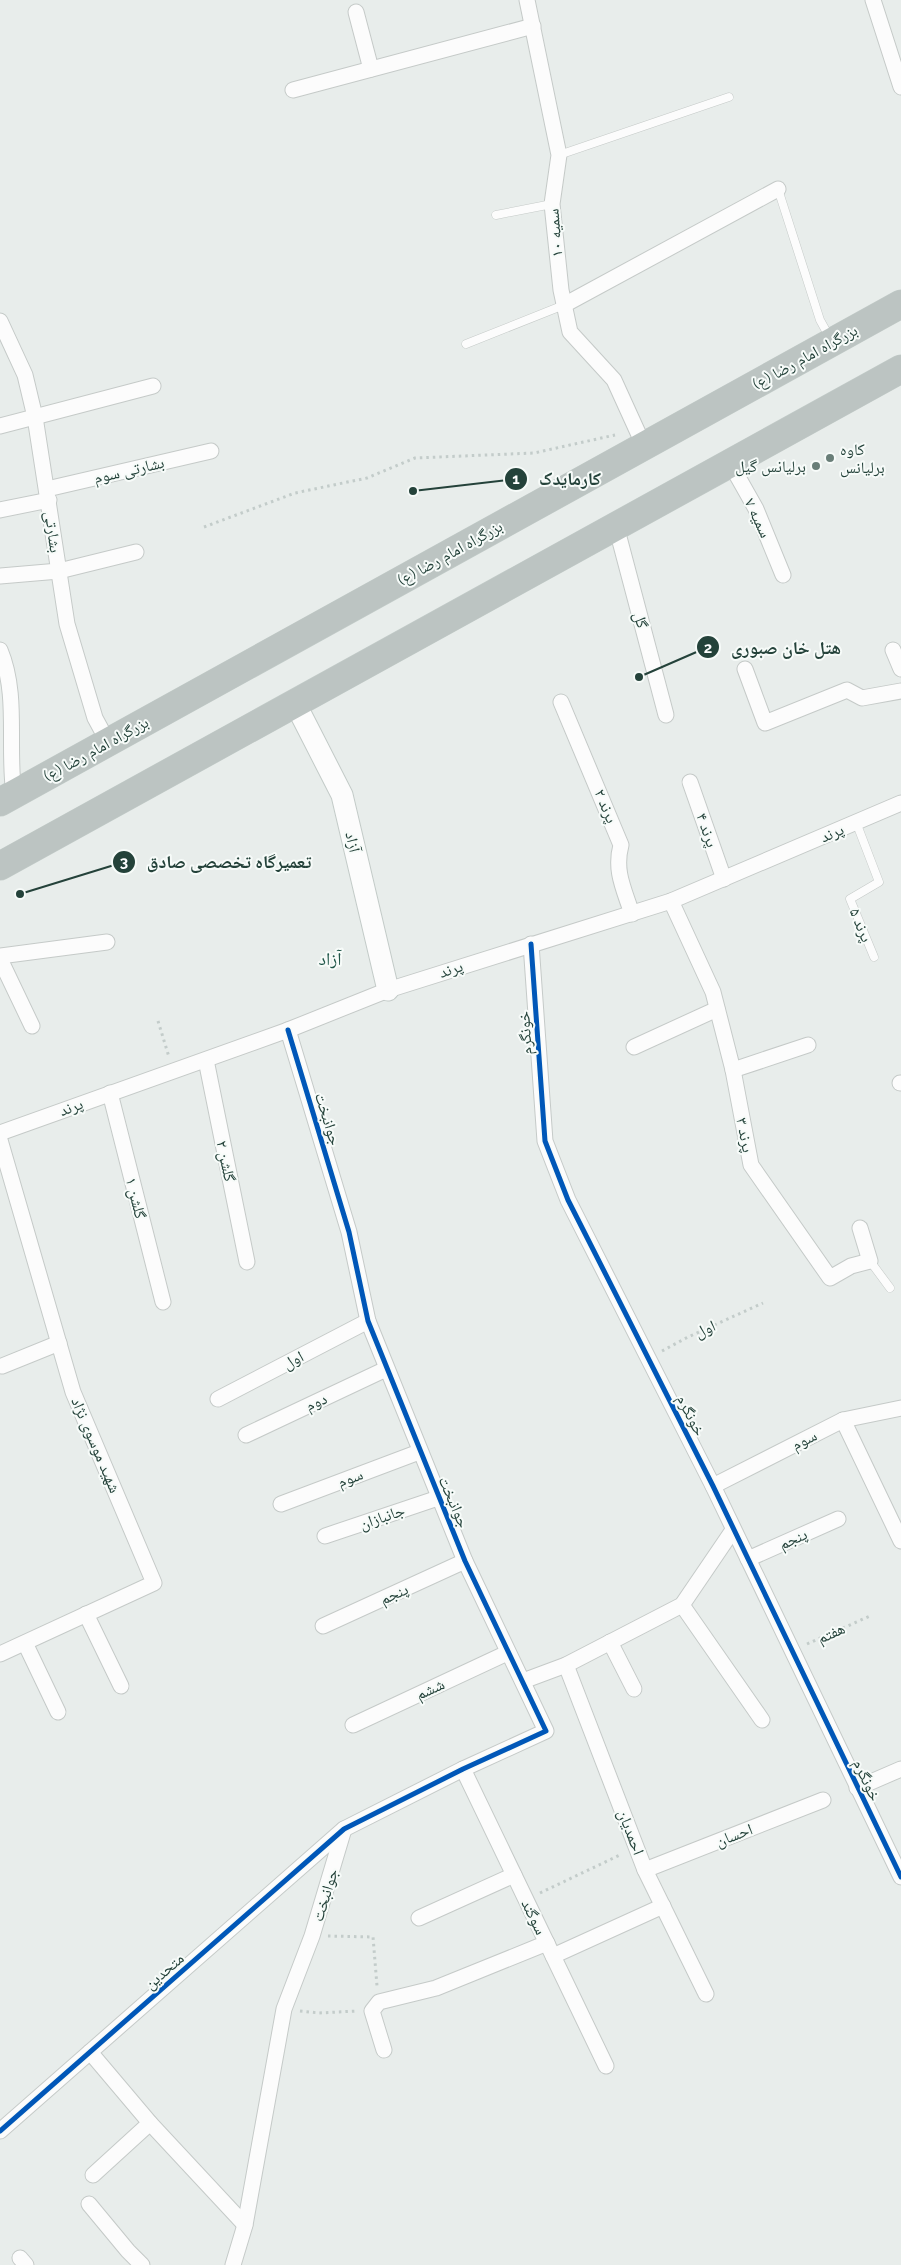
<svg xmlns="http://www.w3.org/2000/svg" width="901" height="2265" font-family="Raleway,'Noto Naskh Arabic',sans-serif">
<rect width="100%" height="100%" fill="#e8edeb"/>
<g fill="none" stroke-linecap="round" stroke-linejoin="round">
<defs>
<g id="lane">
<path d="M 559,155 L 729,97"/>
<path d="M 778,189 L 820,320 L 830,338"/>
<path d="M 496,215 L 552,204"/>
<path d="M 466,344 L 564,305"/>
<path d="M 856,822 L 879,882 L 850,899 L 874,957"/>
<path d="M 870,1261 L 890,1288"/>
</g>
<g id="street">
<path d="M 527,0 L 559,155 L 552,204 L 561,290 L 570,332 L 614,380 L 644,446"/>
<path d="M 873,0 L 901,87"/>
<path d="M 356,12 L 371,69"/>
<path d="M 293,90 L 533,26"/>
<path d="M 564,305 L 778,189"/>
<path d="M 0,321 L 25,375 L 35,417 L 67,624 L 95,718 L 108,742"/>
<path d="M 0,426 L 153,386"/>
<path d="M 730,463 L 756,509 L 783,575"/>
<path d="M 47,489 L 211,451"/>
<path d="M 0,510 L 49,500"/>
<path d="M 616,526 L 666,715"/>
<path d="M 0,576 L 59,571 L 136,552"/>
<path d="M 0,650 C 19,695 7,748 14,794"/>
<path d="M 893,650 L 901,669"/>
<path d="M 745,669 L 765,723 L 847,690 L 862,698 L 901,691"/>
<path d="M 561,702 L 621,845 C 614,871 624,889 632,914"/>
<path d="M 690,782 L 724,879"/>
<path d="M 671,901 L 713,992 L 733,1070 L 751,1165 L 830,1278 L 851,1266 L 870,1261 L 860,1228"/>
<path d="M 531,944 L 545,1141 L 568,1200 L 713,1486 L 901,1877"/>
<path d="M 0,956 L 107,942"/>
<path d="M 0,959 L 32,1026"/>
<path d="M 634,1047 L 717,1009"/>
<path d="M 206,1060 L 247,1262"/>
<path d="M 733,1070 L 808,1045"/>
<path d="M 900,1083 L 901,1083"/>
<path d="M 110,1093 L 163,1302"/>
<path d="M 0,1133 L 288,1030 L 388,990 L 671,901 L 901,803"/>
<path d="M 0,1140 L 73,1392 L 154,1583 L 0,1654"/>
<path d="M 2,1366 L 59,1343"/>
<path d="M 218,1399 L 368,1321"/>
<path d="M 843,1420 L 901,1541"/>
<path d="M 246,1435 L 386,1369"/>
<path d="M 713,1486 L 843,1420 L 901,1408"/>
<path d="M 281,1504 L 419,1452"/>
<path d="M 325,1536 L 438,1498"/>
<path d="M 748,1559 L 838,1519"/>
<path d="M 682,1605 L 762,1720"/>
<path d="M 86,1614 L 121,1686"/>
<path d="M 323,1626 L 465,1561"/>
<path d="M 610,1642 L 634,1689"/>
<path d="M 25,1643 L 58,1712"/>
<path d="M 566,1665 L 645,1870 L 706,1994"/>
<path d="M 523,1681 L 566,1665 L 682,1605 L 733,1530"/>
<path d="M 353,1725 L 507,1653"/>
<path d="M 463,1769 L 606,2066"/>
<path d="M 857,1788 L 901,1769"/>
<path d="M 645,1870 L 823,1800"/>
<path d="M 419,1918 L 514,1875"/>
<path d="M 553,1956 L 663,1906"/>
<path d="M 384,2050 L 372,2011 L 379,2002 L 436,1988 L 547,1943"/>
<path d="M 90,2052 L 150,2123 L 245,2225"/>
<path d="M 0,2131 L 344,1829 L 463,1769 L 546,1731 L 465,1561 L 368,1321 L 349,1232 L 288,1030"/>
<path d="M 93,2175 L 150,2123"/>
<path d="M 89,2204 L 128,2251 L 142,2265"/>
<path d="M 20,2258 L 26,2265"/>
<path d="M 233,2265 L 245,2225 L 284,2009 L 312,1936 L 344,1829"/>
</g>
<path id="secondary" d="M 295,703 L 342,795 L 388,990"/>
<g id="highway">
<path d="M 0,802 L 901,304"/>
<path d="M 0,866 L 901,369"/>
</g>
</defs>
<use href="#lane" stroke="#c5cac8" stroke-width="9"/>
<use href="#street" stroke="#c5cac8" stroke-width="17"/>
<use href="#secondary" stroke="#c3cbc8" stroke-width="23"/>
<use href="#highway" stroke="#c3ccc9" stroke-width="29"/>
<g stroke="#c3ccca" stroke-width="3" stroke-dasharray="2.5 4" stroke-linecap="butt">
<path d="M 204,527 L 295,493 L 367,478 L 415,458 L 534,453 L 615,435"/>
<path d="M 158,1021 L 169,1057"/>
<path d="M 662,1351 L 688,1337 L 763,1303"/>
<path d="M 807,1644 L 870,1616"/>
<path d="M 540,1893 L 622,1854"/>
<path d="M 328,1936 L 373,1937 L 377,1986"/>
<path d="M 300,2011 L 319,2013 L 357,2011"/>
</g>
<use href="#lane" stroke="#fcfcfc" stroke-width="8"/>
<use href="#street" stroke="#fcfcfc" stroke-width="15"/>
<use href="#secondary" stroke="#fcfcfc" stroke-width="21"/>
<use href="#highway" stroke="#bcc4c2" stroke-width="28"/>
<defs>
<g id="cycleway">
<path d="M 531,944 L 545,1141 L 568,1200 L 713,1486 L 901,1877"/>
<path d="M 0,2131 L 344,1829 L 463,1769 L 546,1731 L 465,1561 L 368,1321 L 349,1232 L 288,1030"/>
</g>
</defs>
<use href="#cycleway" stroke="#f7fbf9" stroke-width="8"/>
<use href="#cycleway" stroke="#0057b8" stroke-width="5"/>
</g>
<g fill="#697e78" stroke="#f7fbf9" stroke-width="2">
<circle cx="830" cy="458" r="5"/>
<circle cx="816" cy="466" r="5"/>
</g>
<g text-anchor="middle" dominant-baseline="central" stroke-width="4" stroke-linejoin="round" paint-order="stroke">
<g font-size="16" fill="#24423a" stroke="#f7fbf9">
<text transform="translate(555 233) rotate(-95)">سمیه ۱۰</text>
<text transform="translate(805 357) rotate(-29)">بزرگراه امام رضا (ع)</text>
<text transform="translate(129 470) rotate(-13)">بشارتی سوم</text>
<text transform="translate(758 518) rotate(65)">سمیه ۷</text>
<text transform="translate(53 532) rotate(82)">بشارتی</text>
<text transform="translate(450 553) rotate(-29)">بزرگراه امام رضا (ع)</text>
<text transform="translate(641 620) rotate(75)">گل</text>
<text transform="translate(96 749) rotate(-29)">بزرگراه امام رضا (ع)</text>
<text transform="translate(606 806) rotate(68)">پرند ۲</text>
<text transform="translate(707 830) rotate(71)">پرند ۴</text>
<text transform="translate(832 833) rotate(-23)">پرند</text>
<text transform="translate(353 842) rotate(77)">آزاد</text>
<text transform="translate(861 925) rotate(68)">پرند ۵</text>
<text transform="translate(451 969) rotate(-18)">پرند</text>
<text transform="translate(525 1033) rotate(-94)">خونگرم</text>
<text transform="translate(71 1107) rotate(-20)">پرند</text>
<text transform="translate(328 1119) rotate(73)">جوانبخت</text>
<text transform="translate(745 1135) rotate(79)">پرند ۳</text>
<text transform="translate(226 1161) rotate(78)">گلشن ۲</text>
<text transform="translate(136 1198) rotate(76)">گلشن ۱</text>
<text transform="translate(705 1329) rotate(-24)">اول</text>
<text transform="translate(293 1360) rotate(-28)">اول</text>
<text transform="translate(316 1402) rotate(-25)">دوم</text>
<text transform="translate(691 1415) rotate(63)">خونگرم</text>
<text transform="translate(804 1440) rotate(-27)">سوم</text>
<text transform="translate(96 1445) rotate(67)">شهید موسوی نژاد</text>
<text transform="translate(350 1478) rotate(-21)">سوم</text>
<text transform="translate(454 1502) rotate(67)">جوانبخت</text>
<text transform="translate(382 1517) rotate(-19)">جانبازان</text>
<text transform="translate(793 1539) rotate(-24)">پنجم</text>
<text transform="translate(394 1594) rotate(-24)">پنجم</text>
<text transform="translate(831 1633) rotate(-24)">هفتم</text>
<text transform="translate(430 1689) rotate(-25)">ششم</text>
<text transform="translate(867 1780) rotate(65)">خونگرم</text>
<text transform="translate(631 1832) rotate(69)">احمدیان</text>
<text transform="translate(734 1835) rotate(-21)">احسان</text>
<text transform="translate(325 1895) rotate(-73)">جوانبخت</text>
<text transform="translate(534 1917) rotate(64)">سوگند</text>
<text transform="translate(164 1971) rotate(-41)">متحدین</text>
</g>
<g font-size="16" fill="#24423a" stroke="#f7fbf9" text-anchor="start">
<text x="840" y="449">کاوه<tspan x="840" dy="18">برلیانس</tspan></text>
<text x="806" y="466" text-anchor="end">برلیانس گیل</text>
</g>
<g font-size="18" fill="#1f5548" stroke="#f7fbf9">
<text x="330" y="958">آزاد</text>
</g>
</g>
<path fill="none" stroke="#24423a" stroke-width="2" d="M413 491L516 479M639 677L708 647M20 894L124 862"/>
<g fill="#24423a" stroke="#f7fbf9" stroke-width="2">
<circle cx="413" cy="491" r="5"/>
<circle cx="639" cy="677" r="5"/>
<circle cx="20" cy="894" r="5"/>
<circle cx="516" cy="479" r="12"/>
<circle cx="708" cy="647" r="12"/>
<circle cx="124" cy="862" r="12"/>
</g>
<g font-size="15" text-anchor="middle" font-weight="bold" fill="#fff">
<text x="516" y="484">1</text>
<text x="708" y="653">2</text>
<text x="124" y="867">3</text>
</g>
<g font-size="18" text-anchor="middle" font-weight="bold" fill="#24423a" stroke="#f7fbf9" stroke-width="4" stroke-linejoin="round" paint-order="stroke">
<text x="570" y="485">کارمایدک</text>
<text x="786" y="654">هتل خان صبوری</text>
<text x="229" y="868">تعمیرگاه تخصصی صادق</text>
</g>
</svg>
